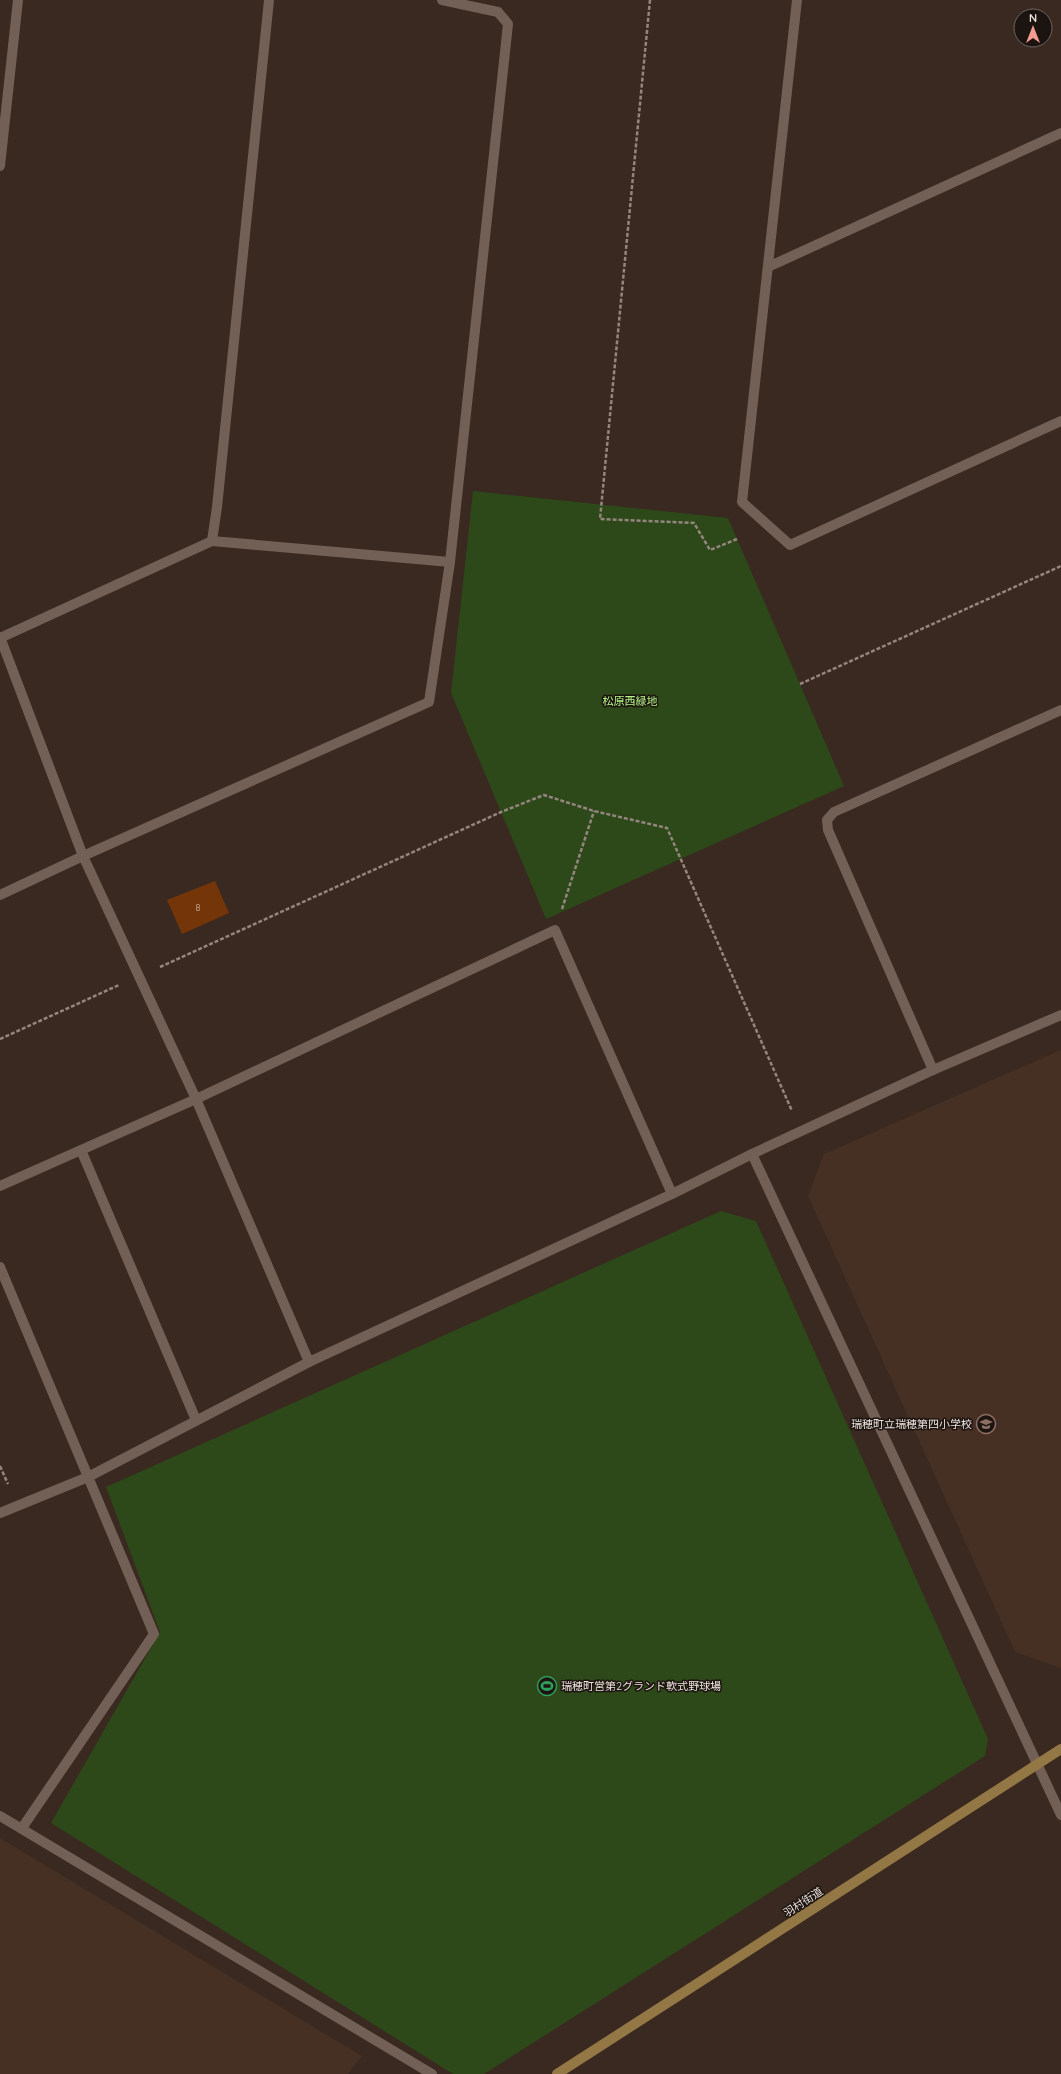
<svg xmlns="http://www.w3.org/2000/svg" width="1061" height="2074" font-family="Quicksand,'Noto Sans JP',sans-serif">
<rect width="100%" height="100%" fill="#3a2920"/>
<g fill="#463023">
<path d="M 1061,1050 L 1061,1668 L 1015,1652 L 808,1196 L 824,1154 Z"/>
<path d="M 0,1838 L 362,2056 L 348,2074 L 0,2074 Z"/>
</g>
<g fill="#2d4819">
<path d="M 473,491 L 728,518 L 844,786 L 546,919 L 451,693 Z"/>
<path d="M 721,1211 L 756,1221 L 988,1739 L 985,1756 L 484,2074 L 453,2074 L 51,1823 L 160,1632 L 106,1487 Z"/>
</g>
<path fill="#743609" d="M 215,881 L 229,913 L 182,934 L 167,900 Z"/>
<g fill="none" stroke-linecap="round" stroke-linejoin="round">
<g stroke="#94867e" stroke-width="2.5" stroke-dasharray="4 2" stroke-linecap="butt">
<path d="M 650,0 L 600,519 L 694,523 L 710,550 L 737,539"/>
<path d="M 800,684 L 1061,566"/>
<path d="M 562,909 L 594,811"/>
<path d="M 160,967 L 501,812 L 544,795 L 594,811 L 667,828 L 792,1111"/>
<path d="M 0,1039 L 119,985"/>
<path d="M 0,1466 L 8,1484"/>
</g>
<g stroke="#725f55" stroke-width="10">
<path d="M 797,0 L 742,502 L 790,545 L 1061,421"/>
<path d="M 768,267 L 1061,133"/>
<path d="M 212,541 L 217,507 L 269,0"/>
<path d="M 0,638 L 212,541 L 450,562"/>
<path d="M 0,895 L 83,856 L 429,702 L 450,562 L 508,24 L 498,12 L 442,0"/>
<path d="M 933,1070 L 828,830 L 827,820 L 834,812 L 1061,710"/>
<path d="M 81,1150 L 196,1420"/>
<path d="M 0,1186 L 196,1099 L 555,930 L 672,1194"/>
<path d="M 0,1267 L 154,1634 L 22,1828"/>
<path d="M 0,1513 L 88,1477 L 309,1362"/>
<path d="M 0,1816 L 432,2074"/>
</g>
<g stroke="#725f55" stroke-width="10">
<path d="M 0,166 L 18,0"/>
<path d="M 0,637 L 83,856 L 196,1099 L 309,1362 L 672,1194 L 752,1154 L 933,1070 L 1061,1015"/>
<path d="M 752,1154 L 1061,1815"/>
</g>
<path stroke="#937744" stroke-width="10" d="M 557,2074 L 1061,1749"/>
</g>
<defs>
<symbol id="school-ring" viewBox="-11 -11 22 22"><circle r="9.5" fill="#1b1410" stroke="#8d6e63" stroke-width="1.5"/><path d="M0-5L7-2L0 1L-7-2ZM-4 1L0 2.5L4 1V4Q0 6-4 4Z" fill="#8d6e63"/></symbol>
<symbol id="stadium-ring" viewBox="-11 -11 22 22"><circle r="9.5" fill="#1b1410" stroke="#2e9e5b" stroke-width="1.5"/><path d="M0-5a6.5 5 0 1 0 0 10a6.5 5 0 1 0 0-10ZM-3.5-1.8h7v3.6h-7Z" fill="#2e9e5b"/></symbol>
</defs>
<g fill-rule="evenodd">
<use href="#school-ring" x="975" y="1413" width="22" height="22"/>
<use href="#stadium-ring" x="536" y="1675" width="22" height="22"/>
</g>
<g text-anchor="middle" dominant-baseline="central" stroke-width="3" stroke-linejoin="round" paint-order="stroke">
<g font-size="9" fill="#cfb7a7">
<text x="198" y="907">8</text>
</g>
<g font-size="11" fill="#b2f384" stroke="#1b1410">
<text x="630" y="701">松原西緑地</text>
</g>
<g font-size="11" fill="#ede2dc" stroke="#1b1410" text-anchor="end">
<text x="972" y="1424">瑞穂町立瑞穂第四小学校</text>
<text x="561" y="1686" text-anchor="start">瑞穂町営第2グランド軟式野球場</text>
</g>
<g font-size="11" fill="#ede2dc" stroke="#1b1410">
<text transform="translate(803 1902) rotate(-33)">羽村街道</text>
</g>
</g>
<g transform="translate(1033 28)"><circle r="19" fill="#1b1410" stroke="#6f6662"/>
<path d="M0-3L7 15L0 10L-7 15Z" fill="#f59c91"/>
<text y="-6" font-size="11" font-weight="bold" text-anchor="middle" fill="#ede2dc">N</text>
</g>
</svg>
